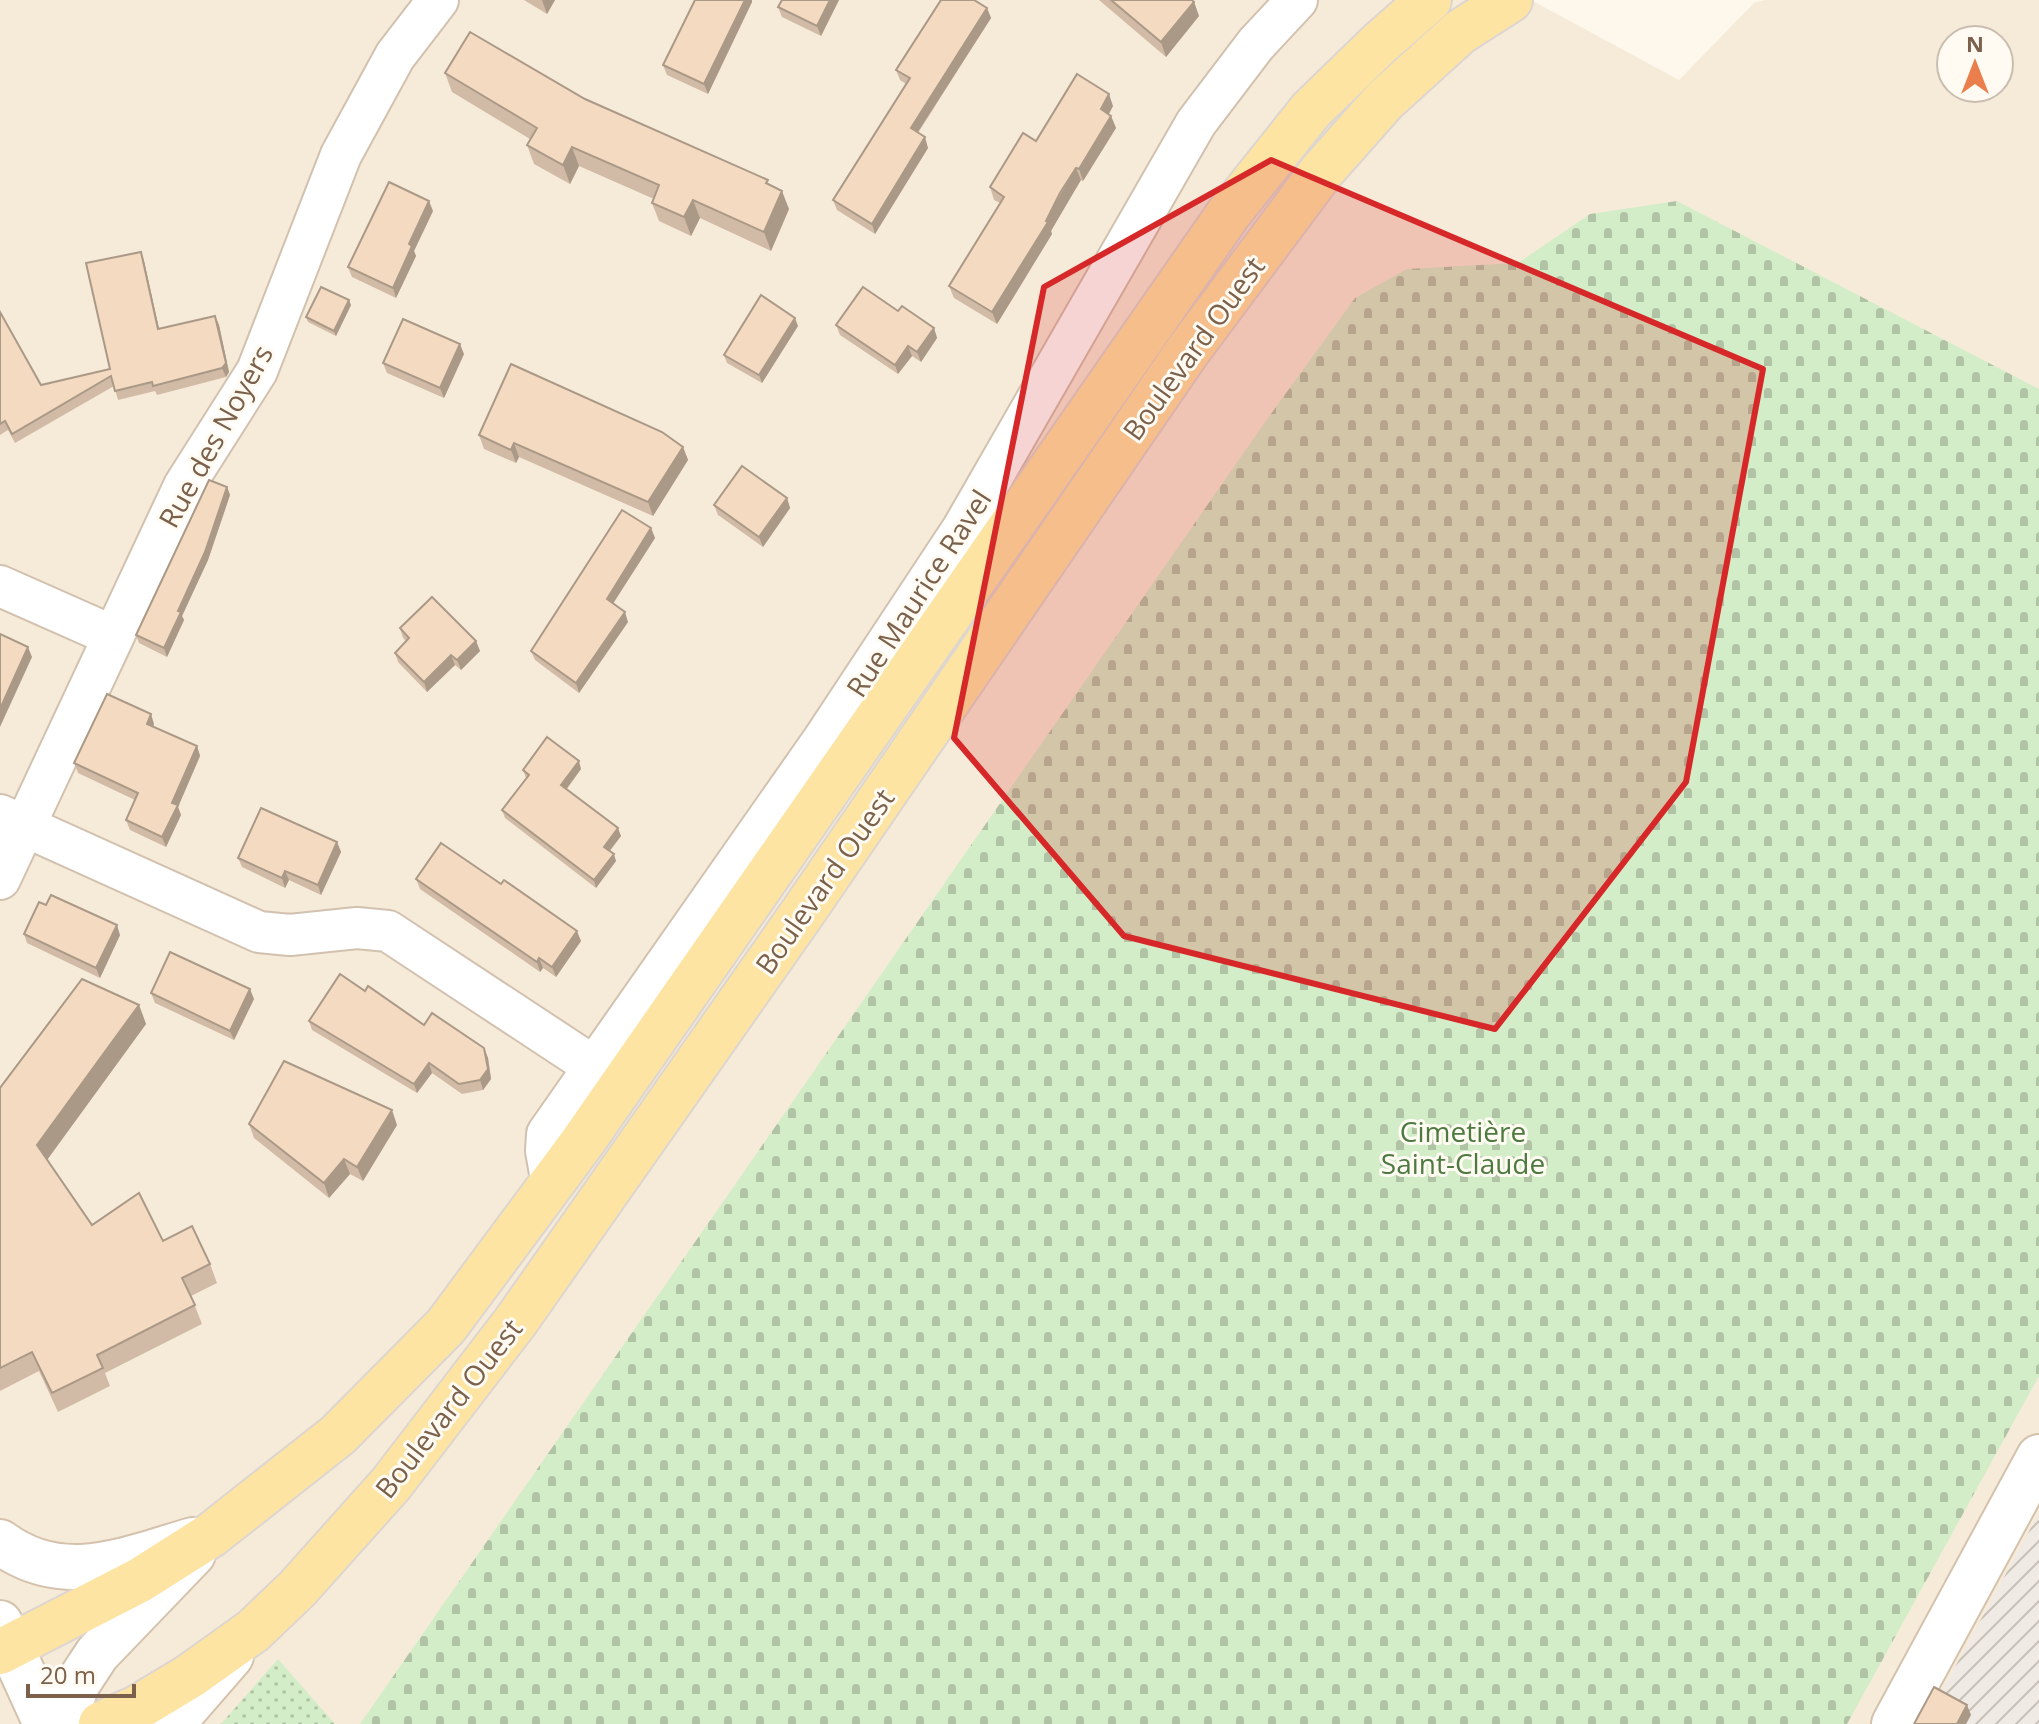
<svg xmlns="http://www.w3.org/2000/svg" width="2039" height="1724" font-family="'Open Sans',sans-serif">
<defs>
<pattern id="industrial-furrows" width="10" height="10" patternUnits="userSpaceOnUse" patternTransform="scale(2)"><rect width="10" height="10" fill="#efeae3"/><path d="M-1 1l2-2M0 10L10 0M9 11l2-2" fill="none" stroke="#c7c1ba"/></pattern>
<pattern id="cemetery-stones" width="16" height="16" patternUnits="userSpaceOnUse" patternTransform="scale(2)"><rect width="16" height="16" fill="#d3edc8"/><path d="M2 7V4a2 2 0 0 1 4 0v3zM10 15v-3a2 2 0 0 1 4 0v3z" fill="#b0c3a5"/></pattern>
<pattern id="park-dots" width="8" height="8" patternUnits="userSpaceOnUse" patternTransform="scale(2)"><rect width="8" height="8" fill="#d3edc8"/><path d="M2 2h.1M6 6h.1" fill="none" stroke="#b0c3a5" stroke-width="1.8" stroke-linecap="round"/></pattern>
</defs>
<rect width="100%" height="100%" fill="#fdf8eb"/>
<path fill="#f6ebd9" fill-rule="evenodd" d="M 0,0 L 1531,0 L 1679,80 L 1754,3 L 1765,0 L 2039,0 L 2039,1724 L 0,1724 ZM 1951,40 L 1999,40 L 1999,88 L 1951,88 Z"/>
<path fill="url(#industrial-furrows)" d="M 2039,1513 L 2039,1724 L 1924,1724 L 1938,1698 Z"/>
<path fill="url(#cemetery-stones)" d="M 1677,201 L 2039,389 L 2039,1376 L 1847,1724 L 360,1724 L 1263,425 L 1355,298 L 1407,269 L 1518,263 L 1590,214 Z"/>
<path fill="url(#park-dots)" d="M 278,1659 L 335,1724 L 221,1724 Z"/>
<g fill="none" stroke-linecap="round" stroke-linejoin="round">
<defs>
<g id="street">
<path d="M 0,586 L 113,636"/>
<path d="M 0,815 L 259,932 L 290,935 L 357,928 L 388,931 L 593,1066"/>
<path d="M 0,879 L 184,486 L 257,371 L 341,155 L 395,56 L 438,0"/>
<path d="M 552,1184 L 546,1151 L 547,1134 L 823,740 L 963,528 L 1196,123 L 1256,44 L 1297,0"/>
</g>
<g id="secondary">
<path d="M 0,1542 C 63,1589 126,1559 193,1540"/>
<path d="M 0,1623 L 46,1724"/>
<path d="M 61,1724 L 78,1683 L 97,1654 L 193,1554"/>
<path d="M 172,1724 L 231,1656"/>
<path d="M 1894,1724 L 2039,1457"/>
</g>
<g id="primary">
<path d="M 0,1652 L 140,1580 L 211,1535 L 338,1435 L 446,1326 L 581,1144 L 1229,213 L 1311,110 L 1380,43 L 1429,0"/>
<path d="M 101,1724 L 137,1708 L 190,1676 L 253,1631 L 297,1589 L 391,1484 L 516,1321 L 801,915 L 1187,352 L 1322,171 L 1384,101 L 1460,32 L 1510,0"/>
</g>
</defs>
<use href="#street" stroke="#d2c1af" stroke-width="44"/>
<use href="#secondary" stroke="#d5c2ad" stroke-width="48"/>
<use href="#primary" stroke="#ddd6d0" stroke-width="48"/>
<use href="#street" stroke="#fff" stroke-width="40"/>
<use href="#secondary" stroke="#fff" stroke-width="44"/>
<use href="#primary" stroke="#fde4a3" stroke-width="44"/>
</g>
<g fill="#d2bba6">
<path d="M 524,0 L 555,0 L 547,14 Z"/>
<path d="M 839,0 L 821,36 L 782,17 L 778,7 Z"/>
<path d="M 1099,0 L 1192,0 L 1194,2 L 1199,16 L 1166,57 Z"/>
<path d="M 752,2 L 708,94 L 667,75 L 663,65 Z"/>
<path d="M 987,8 L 991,18 L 918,133 L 928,148 L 875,234 L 837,210 L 833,200 L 906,84 L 900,80 L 896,70 Z"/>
<path d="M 445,73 L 585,99 L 770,185 L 789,209 L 771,251 L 700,218 L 691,236 L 659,221 L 652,203 L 654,199 L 579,166 L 570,184 L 534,164 L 527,145 L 530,139 L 452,92 Z"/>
<path d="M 1113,106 L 1109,114 L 1111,116 L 1116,128 L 1083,181 L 1081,180 L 1065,205 L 1051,231 L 1052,234 L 997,324 L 954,298 L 949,286 L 1000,203 L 994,200 L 990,187 L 1036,141 Z"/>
<path d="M 433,211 L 414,251 L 416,256 L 396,298 L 352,277 L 348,267 Z"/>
<path d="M 141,252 L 144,261 L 159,329 L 215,316 L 219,325 L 229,372 L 226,377 L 157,395 L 155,391 L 118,400 L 114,386 L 15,443 L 8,430 L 0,435 L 0,312 L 41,385 L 110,369 Z"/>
<path d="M 351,305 L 336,336 L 308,322 L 306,317 Z"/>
<path d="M 898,311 L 934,328 L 937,338 L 921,362 L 912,356 L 898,374 L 840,335 L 836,325 Z"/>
<path d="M 798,326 L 762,383 L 727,363 L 724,355 Z"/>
<path d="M 464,354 L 444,398 L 387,373 L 383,363 Z"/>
<path d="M 479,435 L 683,447 L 688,460 L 653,516 L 519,457 L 516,463 L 484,449 Z"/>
<path d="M 227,487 L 230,495 L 208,560 L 182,616 L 184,620 L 167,657 L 139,643 L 136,635 Z"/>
<path d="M 787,498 L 790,508 L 763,547 L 718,515 L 714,505 Z"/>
<path d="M 651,528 L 655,538 L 613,604 L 628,622 L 579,693 L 535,660 L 531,651 Z"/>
<path d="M 400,628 L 476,641 L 480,651 L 461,670 L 455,665 L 427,692 L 398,662 L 395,653 L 406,641 L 403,638 Z"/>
<path d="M 154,724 L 153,727 L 197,746 L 200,756 L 178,807 L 181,815 L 166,847 L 130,830 L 126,820 L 135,800 L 78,773 L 74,763 Z"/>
<path d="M 581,769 L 567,789 L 621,836 L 610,851 L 616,861 L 596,888 L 505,818 L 502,810 L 526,778 L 523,770 Z"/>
<path d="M 337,842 L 341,852 L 321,895 L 289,880 L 285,888 L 242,867 L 238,858 Z"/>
<path d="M 416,879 L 581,941 L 556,977 L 543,968 L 540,972 L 420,889 Z"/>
<path d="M 24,934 L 120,935 L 100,978 L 27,943 Z"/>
<path d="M 365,991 L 424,1025 L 484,1048 L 488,1058 L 491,1079 L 483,1090 L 462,1094 L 432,1073 L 417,1093 L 312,1030 L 309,1021 Z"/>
<path d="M 151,993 L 254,999 L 234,1040 L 155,1003 Z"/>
<path d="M 139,1005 L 146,1024 L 47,1160 L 92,1225 L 163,1241 L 210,1264 L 217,1283 L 191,1296 L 202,1324 L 105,1373 L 110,1386 L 58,1412 L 39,1371 L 0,1391 L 0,1088 Z"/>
<path d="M 249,1124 L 397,1125 L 363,1181 L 350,1174 L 329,1198 L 254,1138 Z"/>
</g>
<g fill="#ab9987">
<path d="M 542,0 L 555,0 L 547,14 Z"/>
<path d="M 745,0 L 752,0 L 752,2 L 708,94 L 704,84 Z"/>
<path d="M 830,0 L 839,0 L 821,36 L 817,26 Z"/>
<path d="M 1194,2 L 1199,16 L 1166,57 L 1161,42 Z"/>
<path d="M 987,8 L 991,18 L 914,138 L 911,128 Z"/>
<path d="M 1109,94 L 1113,106 L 1105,121 L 1101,109 Z"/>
<path d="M 1111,116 L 1116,128 L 1083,181 L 1079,169 Z"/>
<path d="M 925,137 L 928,148 L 875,234 L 872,224 Z"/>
<path d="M 572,147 L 579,166 L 570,184 L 563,165 Z"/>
<path d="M 1076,168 L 1081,180 L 1051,231 L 1052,234 L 997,324 L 992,312 Z"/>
<path d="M 782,191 L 789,209 L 771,251 L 764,232 Z"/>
<path d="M 693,200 L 700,218 L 691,236 L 684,217 Z"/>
<path d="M 429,201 L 433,211 L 414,251 L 416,256 L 396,298 L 393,288 L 409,244 Z"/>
<path d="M 141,252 L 144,261 L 161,338 L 158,329 Z"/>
<path d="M 349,300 L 351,305 L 336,336 L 334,331 Z"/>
<path d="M 215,316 L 219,325 L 229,372 L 226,377 L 222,368 Z"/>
<path d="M 795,318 L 798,326 L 762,383 L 759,375 Z"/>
<path d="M 934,328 L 937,338 L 921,362 L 917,352 Z"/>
<path d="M 460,344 L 464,354 L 444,398 L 440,388 Z"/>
<path d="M 908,346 L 912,356 L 898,374 L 895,365 Z"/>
<path d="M 514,443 L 519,457 L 516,463 L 511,450 Z"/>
<path d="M 683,447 L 688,460 L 653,516 L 648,502 Z"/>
<path d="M 227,487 L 230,495 L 208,560 L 182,616 L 184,620 L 167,657 L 164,648 L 178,611 Z"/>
<path d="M 787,498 L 790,508 L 763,547 L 759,537 Z"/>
<path d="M 651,528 L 655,538 L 610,608 L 607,599 Z"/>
<path d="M 625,612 L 628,622 L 579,693 L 576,683 Z"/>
<path d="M 476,641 L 480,651 L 461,670 L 457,660 Z"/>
<path d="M 28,647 L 32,657 L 0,727 L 0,709 Z"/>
<path d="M 451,655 L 455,665 L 427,692 L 424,682 Z"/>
<path d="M 151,714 L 154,724 L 150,734 L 147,724 Z"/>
<path d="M 197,746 L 200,756 L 178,807 L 181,815 L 166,847 L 162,837 L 172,803 Z"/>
<path d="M 579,761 L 581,769 L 564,792 L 561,785 Z"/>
<path d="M 618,828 L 621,836 L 607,854 L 604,847 Z"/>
<path d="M 337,842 L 341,852 L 321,895 L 318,885 Z"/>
<path d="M 614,854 L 616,861 L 596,888 L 594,880 Z"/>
<path d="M 285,871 L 289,880 L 285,888 L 282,878 Z"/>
<path d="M 117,925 L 120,935 L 100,978 L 96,968 Z"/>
<path d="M 577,931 L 581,941 L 556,977 L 552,967 Z"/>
<path d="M 539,958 L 543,968 L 540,972 L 537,962 Z"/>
<path d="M 250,989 L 254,999 L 234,1040 L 230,1031 Z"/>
<path d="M 139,1005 L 146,1024 L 44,1164 L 37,1145 Z"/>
<path d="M 484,1048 L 488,1058 L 491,1079 L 483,1090 L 480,1080 Z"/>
<path d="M 429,1063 L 432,1073 L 417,1093 L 414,1084 Z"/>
<path d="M 392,1110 L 397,1125 L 363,1181 L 357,1167 Z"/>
<path d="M 344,1159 L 350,1174 L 329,1198 L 324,1183 Z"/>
<path d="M 1967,1705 L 1971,1715 L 1966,1724 L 1957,1724 Z"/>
</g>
<g fill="#f4dac1" stroke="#ab9987" stroke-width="2">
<path d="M 695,0 L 745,0 L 704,84 L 663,65 Z"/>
<path d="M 782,0 L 830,0 L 817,26 L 778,7 Z"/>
<path d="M 941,0 L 974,0 L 987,8 L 911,128 L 925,137 L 872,224 L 833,200 L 910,78 L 896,70 Z"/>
<path d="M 1111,0 L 1192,0 L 1194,2 L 1161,42 Z"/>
<path d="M 470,32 L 585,99 L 768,180 L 766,183 L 782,191 L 764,232 L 693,200 L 684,217 L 652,203 L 659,185 L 572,147 L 563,165 L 527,145 L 537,128 L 445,73 Z"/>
<path d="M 1077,74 L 1109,94 L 1101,109 L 1111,116 L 1079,169 L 1076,168 L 1060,193 L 1046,221 L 1048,222 L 992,312 L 949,286 L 1004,197 L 990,187 L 1023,133 L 1036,141 Z"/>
<path d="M 389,182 L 429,201 L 409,244 L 412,246 L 393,288 L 348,267 Z"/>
<path d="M 141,252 L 158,329 L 215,316 L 226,363 L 222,368 L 153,386 L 152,382 L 115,391 L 111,376 L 12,434 L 5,421 L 0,424 L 0,312 L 41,385 L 110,369 L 86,263 Z"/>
<path d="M 321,287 L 349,300 L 334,331 L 306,317 Z"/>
<path d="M 863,287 L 898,311 L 902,306 L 934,328 L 917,352 L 908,346 L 895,365 L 836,325 Z"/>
<path d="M 761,295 L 795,318 L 759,375 L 724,355 Z"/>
<path d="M 403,319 L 460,344 L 440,388 L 383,363 Z"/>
<path d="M 511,364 L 662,432 L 683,447 L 648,502 L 514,443 L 511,450 L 479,435 Z"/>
<path d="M 742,466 L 787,498 L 759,537 L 714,505 Z"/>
<path d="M 209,480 L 227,487 L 205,552 L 178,611 L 181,612 L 164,648 L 136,635 Z"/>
<path d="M 622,510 L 651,528 L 607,599 L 625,612 L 576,683 L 531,651 Z"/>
<path d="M 432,597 L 476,641 L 457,660 L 451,655 L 424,682 L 395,653 L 409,638 L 400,628 Z"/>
<path d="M 0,634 L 28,647 L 0,709 Z"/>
<path d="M 107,694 L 151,714 L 147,724 L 197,746 L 172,803 L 178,805 L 162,837 L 126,820 L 138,793 L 74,763 Z"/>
<path d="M 547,737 L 579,761 L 561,785 L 618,828 L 604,847 L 614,854 L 594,880 L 502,810 L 529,775 L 523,770 Z"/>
<path d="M 261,808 L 337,842 L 318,885 L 285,871 L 282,878 L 238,858 Z"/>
<path d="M 441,843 L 501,884 L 504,880 L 577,931 L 552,967 L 539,958 L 537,962 L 416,879 Z"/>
<path d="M 51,895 L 117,925 L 96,968 L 24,934 L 39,902 L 46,905 Z"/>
<path d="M 170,952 L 250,989 L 230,1031 L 151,993 Z"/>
<path d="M 340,974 L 365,991 L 368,986 L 424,1025 L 432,1013 L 484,1048 L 488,1069 L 480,1080 L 459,1084 L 429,1063 L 414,1084 L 309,1021 Z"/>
<path d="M 82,979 L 139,1005 L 37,1145 L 92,1225 L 139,1193 L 163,1241 L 192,1226 L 210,1264 L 182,1278 L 195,1305 L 97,1355 L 103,1368 L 52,1393 L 32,1352 L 0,1368 L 0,1088 Z"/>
<path d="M 284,1061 L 392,1110 L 357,1167 L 344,1159 L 324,1183 L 249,1124 Z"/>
<path d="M 1934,1687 L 1967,1705 L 1957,1724 L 1914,1724 Z"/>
</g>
<path fill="#d62828" fill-opacity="0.2" stroke="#d62828" stroke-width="6" stroke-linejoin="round" d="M 1271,160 L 1763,369 L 1686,782 L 1495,1029 L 1124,936 L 954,738 L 1044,287 Z"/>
<g text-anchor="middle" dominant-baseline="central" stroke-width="6" stroke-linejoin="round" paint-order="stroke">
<g font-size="28" fill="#7b614c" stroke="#fffbf2">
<text transform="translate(1193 348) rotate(-54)">Boulevard Ouest</text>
<text transform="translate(215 436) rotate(-61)">Rue des Noyers</text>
<text transform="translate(918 593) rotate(-57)">Rue Maurice Ravel</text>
<text transform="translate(824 881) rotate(-55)">Boulevard Ouest</text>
<text transform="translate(448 1408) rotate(-52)">Boulevard Ouest</text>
</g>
<g font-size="28" fill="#4c7a40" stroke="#fffbf2">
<text x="1463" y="1131">Cimetière<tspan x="1463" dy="32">Saint-Claude</tspan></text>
</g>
</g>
<g transform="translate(1975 64)"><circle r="38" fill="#fffbf2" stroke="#cabdb0" stroke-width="2"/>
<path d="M0-6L14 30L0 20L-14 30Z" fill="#ea7f4d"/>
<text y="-12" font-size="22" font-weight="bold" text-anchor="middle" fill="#7b614c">N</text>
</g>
<path d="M28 1684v12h106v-12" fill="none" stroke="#7b614c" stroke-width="4"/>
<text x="40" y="1684" font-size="24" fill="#7b614c" stroke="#fffbf2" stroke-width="6" paint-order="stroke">20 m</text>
</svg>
